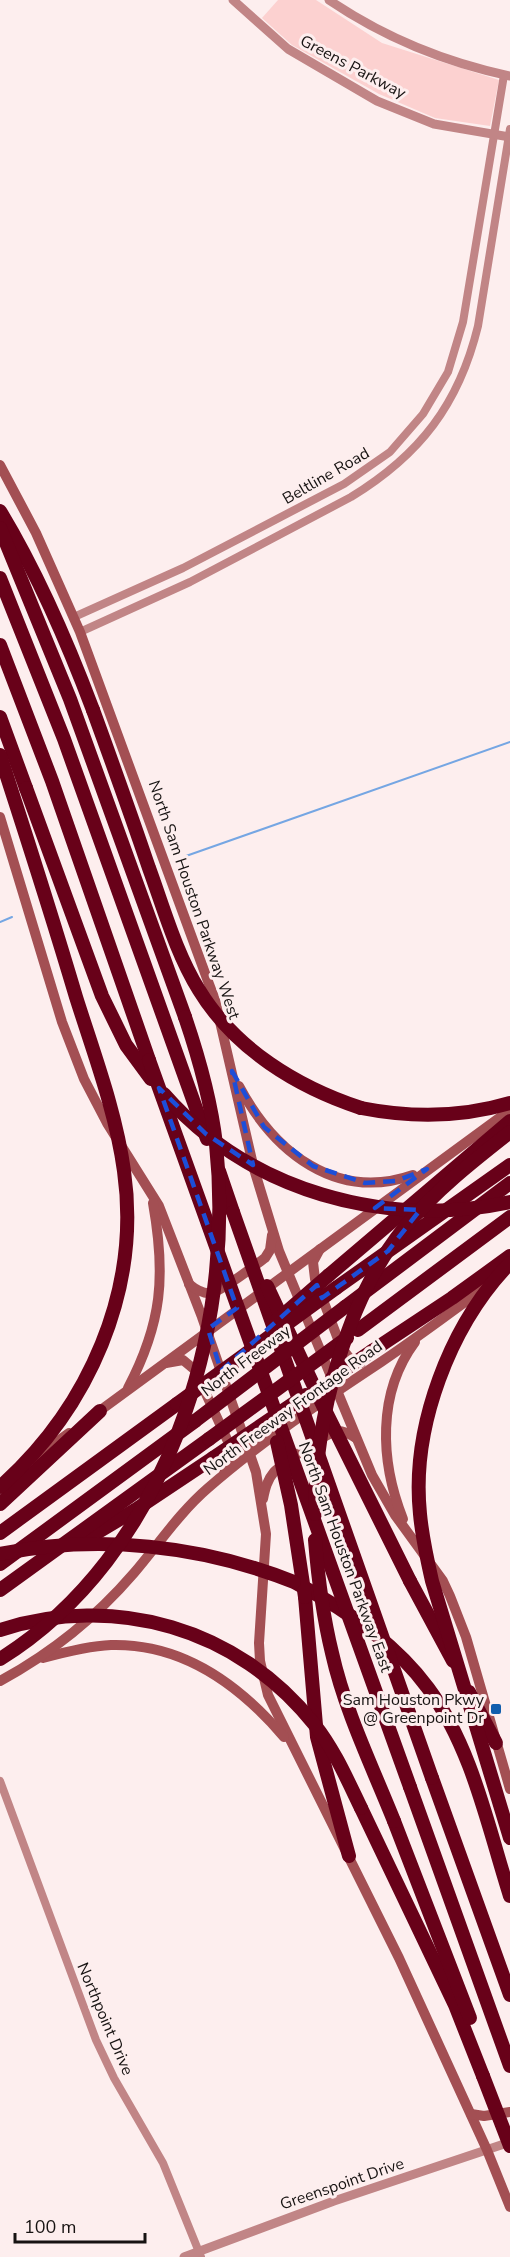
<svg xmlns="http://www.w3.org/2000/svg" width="510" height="2257" font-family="'Nunito Sans',sans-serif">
<rect width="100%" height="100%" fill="#fdeeee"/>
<path fill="#fcd1d0" d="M 278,0 L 316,0 L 382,43 L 499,80 L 490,126 L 435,118 L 379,94 L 292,45 L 262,18 Z"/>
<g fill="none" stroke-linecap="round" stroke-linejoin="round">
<g stroke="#75a6e3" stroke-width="2">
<path d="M 186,856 L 510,742"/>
<path d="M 0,922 L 12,917"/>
</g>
<g stroke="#c18586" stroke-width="8">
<path d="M 74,617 L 183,568 L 344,484 L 390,452 L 423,414 L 448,372 L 463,322 L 504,75"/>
<path d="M 80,632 L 190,582 L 351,497 C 420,455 459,404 478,326 L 510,129"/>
<path d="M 0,1781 L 96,2040 L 114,2078 L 163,2163 L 201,2257"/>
</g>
<g stroke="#c18586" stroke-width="9">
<path d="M 233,0 L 288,49 L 377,101 L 434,124 L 510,137"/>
<path d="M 329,0 C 385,38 444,62 510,76"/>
<path d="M 184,2257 L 334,2201 L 510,2142"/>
</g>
<g stroke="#a34f53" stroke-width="10">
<path d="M 0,465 L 36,533 L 80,632 L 209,984 L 215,1000 L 254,1169 L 279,1251 L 372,1475 L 395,1515 L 443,1581 L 450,1596 L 466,1637 L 510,1789"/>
<path d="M 0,817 L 62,1022 L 84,1079 L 107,1123 L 159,1206 L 202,1317 L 256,1472 L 266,1534 L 259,1643 L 260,1661 L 268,1695 L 399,1958 L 487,2150 L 510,2207"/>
<path d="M 239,1086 C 274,1152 336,1202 413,1175"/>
<path d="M 320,1249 L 313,1262 L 315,1279 L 341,1347 L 351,1360 L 361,1363"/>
<path d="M 189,1284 C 195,1289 203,1294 211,1293 C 224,1290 254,1266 265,1258 L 270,1250 L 272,1235"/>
<path d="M 166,1363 L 183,1360 L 195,1370 L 231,1448 L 231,1459 L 224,1473"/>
<path d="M 128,1388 C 162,1323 166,1276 153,1203"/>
<path d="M 94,1415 L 510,1110"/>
<path d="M 33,1459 L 69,1433"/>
<path d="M 263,1499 C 265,1489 267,1480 274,1472 C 281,1465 329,1431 338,1431 C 345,1431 350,1434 356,1438"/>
<path d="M 403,1519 C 380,1461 377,1393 415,1342"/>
<path d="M 43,1658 C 65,1652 88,1646 111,1645 C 183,1643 239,1684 284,1737"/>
<path d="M 0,1681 C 50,1654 97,1616 134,1573 C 158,1545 180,1512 208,1488 C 262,1441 322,1401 381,1362 C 418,1337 453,1311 488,1285"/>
<path d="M 471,2114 L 484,2116 L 510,2112"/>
</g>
<g stroke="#680119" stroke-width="14">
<path d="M 0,511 C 38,574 67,641 93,710"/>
<path d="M 0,528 L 70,699 L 185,1017"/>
<path d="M 0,578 L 64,739 L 207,1139"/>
<path d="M 0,645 L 52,781 L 149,1060"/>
<path d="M 0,717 L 26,788"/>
<path d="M 361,1108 C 412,1118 460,1118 510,1103"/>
<path d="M 219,1171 L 233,1212"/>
<path d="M 329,1275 L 510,1121"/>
<path d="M 336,1288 L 510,1165"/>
<path d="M 345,1307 L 510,1183"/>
<path d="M 358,1330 L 510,1217"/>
<path d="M 372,1351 L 452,1298 L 510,1256"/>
<path d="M 0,1504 L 100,1411"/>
<path d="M 0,1533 L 177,1404"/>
<path d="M 78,1544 L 135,1510 L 213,1458"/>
<path d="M 0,1564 L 195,1421"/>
<path d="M 410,1581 L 453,1661"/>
<path d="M 296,1583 C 345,1609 395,1643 428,1688 C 472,1747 488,1827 510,1896"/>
<path d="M 0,1590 L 209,1439"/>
<path d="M 305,1597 L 317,1737 L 349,1856"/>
<path d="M 469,1692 L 496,1743"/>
<path d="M 432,1778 L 510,1995"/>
<path d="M 410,1787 L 510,2066"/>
<path d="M 361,1808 L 455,2005 L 483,2076"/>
<path d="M 394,1821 L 470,2018"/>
</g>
<g stroke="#680119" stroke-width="14">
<path d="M 93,710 C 112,762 131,815 149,868 C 164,909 176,953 199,990 C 235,1049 297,1087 361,1108"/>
<path d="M 0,755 C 26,835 52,916 76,997 C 94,1054 116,1112 124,1171 C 141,1290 89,1408 0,1487"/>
<path d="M 26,788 L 102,996 L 126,1045 L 151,1079"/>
<path d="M 149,1060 L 410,1787"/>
<path d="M 164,1094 C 249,1191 385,1229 510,1202"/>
<path d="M 233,1212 L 432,1778"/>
<path d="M 510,1263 C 450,1325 411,1427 420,1514 C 422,1536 427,1559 432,1581 L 510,1838"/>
<path d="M 267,1286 L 325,1410 L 410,1581"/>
<path d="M 276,1321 L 329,1275"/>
<path d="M 332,1378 L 372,1351"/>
<path d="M 177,1404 L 336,1288"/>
<path d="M 195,1421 L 345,1307"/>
<path d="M 209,1439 L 347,1338"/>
<path d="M 277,1442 L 291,1505 L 305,1597"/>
<path d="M 213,1458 L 306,1395"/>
<path d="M 315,1514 C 314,1422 346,1299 405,1227 C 435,1191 473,1161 510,1132"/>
<path d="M 315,1540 C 318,1578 323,1616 332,1653 C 345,1711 372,1766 394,1821"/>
<path d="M 0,1554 C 98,1534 201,1545 294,1582"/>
<path d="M 0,1630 C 115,1593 238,1628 314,1724 C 334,1749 347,1779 361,1808"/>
<path d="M 0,1659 C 166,1556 236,1331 216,1144 C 211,1101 199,1058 185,1017"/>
<path d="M 483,2076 L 510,2146"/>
</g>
</g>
<path fill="none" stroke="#1d4ed8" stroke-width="4.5" stroke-dasharray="12 8" stroke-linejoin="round" d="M 232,1071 L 264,1127 L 313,1166 L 365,1183 L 396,1181 L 427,1169 L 375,1208 L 420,1210 L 388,1251 L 322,1298 L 317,1285 L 221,1371 L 208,1329 L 237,1308 L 159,1088 L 206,1134 L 253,1165 Z"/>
<rect fill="#125ead" stroke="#fdeeee" stroke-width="2" x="490" y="1703" width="12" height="12" rx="3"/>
<g text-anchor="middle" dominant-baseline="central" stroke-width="6" stroke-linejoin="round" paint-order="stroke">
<g font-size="16" fill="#171312" stroke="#fdeeee">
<text transform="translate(353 67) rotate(28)">Greens Parkway</text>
<text transform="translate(326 476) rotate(-30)">Beltline Road</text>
<text transform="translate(194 900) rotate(71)">North Sam Houston Parkway West</text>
<text transform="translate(246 1361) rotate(-37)">North Freeway</text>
<text transform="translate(293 1408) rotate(-36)">North Freeway Frontage Road</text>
<text transform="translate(345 1557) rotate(70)">North Sam Houston Parkway East</text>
<text transform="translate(105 2019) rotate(67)">Northpoint Drive</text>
<text transform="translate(342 2184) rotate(-19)">Greenspoint Drive</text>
</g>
<g font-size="16" fill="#171312" stroke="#fdeeee" text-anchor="end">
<text x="484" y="1700">Sam Houston Pkwy<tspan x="484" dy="18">@ Greenpoint Dr</tspan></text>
</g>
</g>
<path d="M15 2233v9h130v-9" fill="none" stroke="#171312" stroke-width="3"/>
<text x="24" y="2233" font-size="18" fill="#171312" stroke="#fdeeee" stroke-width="4.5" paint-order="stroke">100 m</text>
</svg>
